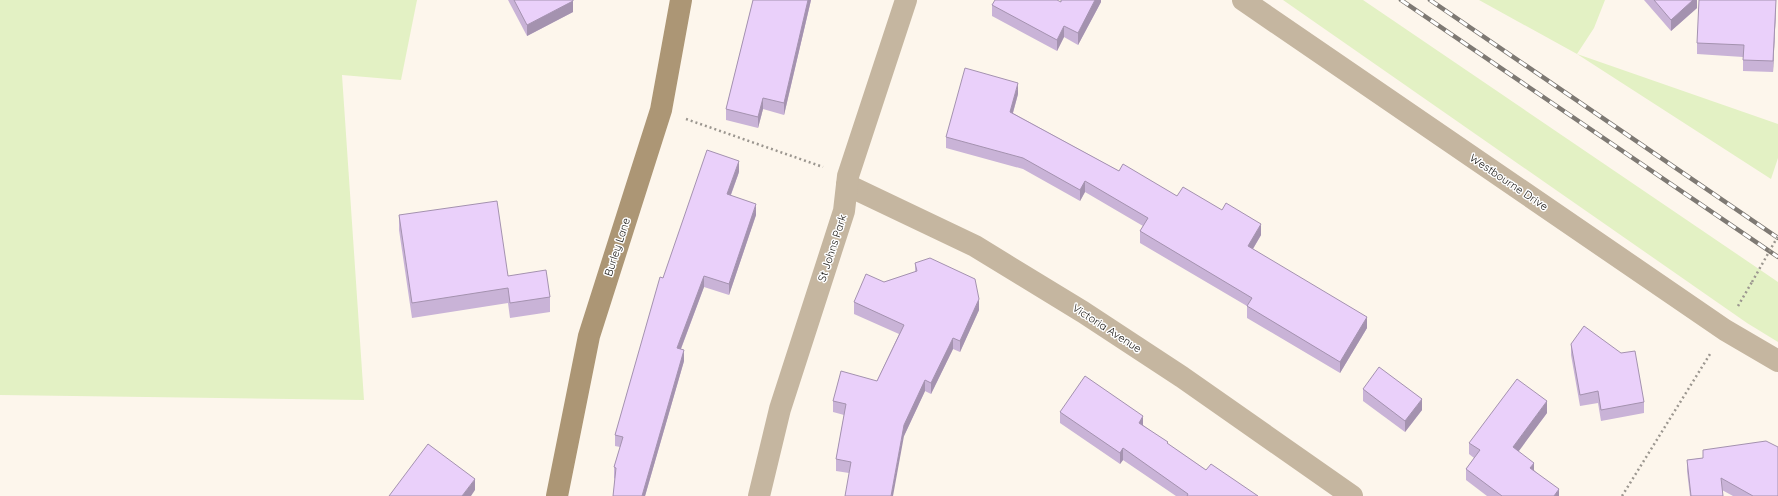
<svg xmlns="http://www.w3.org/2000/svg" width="1778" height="496" font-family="Quicksand,sans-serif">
<rect width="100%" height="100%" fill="#fdf6ec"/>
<g fill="#e3f1c4">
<path d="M 0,0 L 417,0 L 401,80 L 342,75 L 364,400 L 0,395 Z"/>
<path d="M 1283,0 L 1363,0 L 1778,282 L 1778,342 L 1747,323 Z"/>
<path d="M 1479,0 L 1605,0 L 1594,28 L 1577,54 L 1778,124 L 1778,158 L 1771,179 L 1577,54 Z"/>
</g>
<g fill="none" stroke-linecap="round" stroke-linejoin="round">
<g stroke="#9b968f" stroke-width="2.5" stroke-dasharray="2 3" stroke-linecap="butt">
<path d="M 686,119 L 823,167"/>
<path d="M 1738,306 L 1752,282"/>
<path d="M 1622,496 L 1710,354"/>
</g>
<g stroke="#c5b6a0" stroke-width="22">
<path d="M 1243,0 L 1725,330 L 1778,361"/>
<path d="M 847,185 L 975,246 L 1083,312 L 1182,377 L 1352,496"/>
<path d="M 759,496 L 780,409 L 844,211 L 848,176 L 906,0"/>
</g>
<path stroke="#ac9675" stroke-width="22" d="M 557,496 L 589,336 L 661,110 L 681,0"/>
<defs>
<g id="rail">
<path d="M 1401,0 L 1778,257"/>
<path d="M 1430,0 L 1778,238"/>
</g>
</defs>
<use href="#rail" stroke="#7e7973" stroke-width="4.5"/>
<use href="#rail" stroke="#fff" stroke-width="3" stroke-dasharray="9" stroke-linecap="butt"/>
<path stroke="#9b968f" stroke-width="2.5" stroke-dasharray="2 3" stroke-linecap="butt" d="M 1752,282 L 1778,236"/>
</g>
<g fill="#c9b3d7">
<path d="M 508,0 L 573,0 L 573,12 L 527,36 Z"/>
<path d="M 753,0 L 811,0 L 784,115 L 763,109 L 758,128 L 726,120 L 726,109 Z"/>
<path d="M 1101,0 L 1101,2 L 1078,45 L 1064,37 L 1057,51 L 992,16 L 992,5 Z"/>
<path d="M 1644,0 L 1697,0 L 1697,8 L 1671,31 Z"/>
<path d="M 1776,8 L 1773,72 L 1743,71 L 1743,57 L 1697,54 L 1697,43 Z"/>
<path d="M 1018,94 L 1013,113 L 1119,171 L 1177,196 L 1261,235 L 1253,249 L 1367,328 L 1340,373 L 1247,318 L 1247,306 L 1140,243 L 1140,231 L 1143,226 L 1085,192 L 1080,201 L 1023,169 L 946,148 L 946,137 Z"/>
<path d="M 739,172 L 731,195 L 756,215 L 729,295 L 704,287 L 681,349 L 684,361 L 645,496 L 613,496 L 615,479 L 614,478 L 614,467 L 620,447 L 615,446 L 615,435 L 663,278 Z"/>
<path d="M 399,215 L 508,276 L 550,297 L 550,312 L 510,318 L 508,303 L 412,318 L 399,230 Z"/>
<path d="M 915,263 L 979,310 L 960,352 L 953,349 L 931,394 L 925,391 L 904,436 L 849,473 L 836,471 L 836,459 L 844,415 L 833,412 L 833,401 L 877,381 L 899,334 L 854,314 L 854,302 L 884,282 L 915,272 Z"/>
<path d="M 1571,344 L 1644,402 L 1644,413 L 1601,421 L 1598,403 L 1580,406 L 1571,355 Z"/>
<path d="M 1363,389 L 1422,410 L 1405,432 L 1363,401 Z"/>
<path d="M 1060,412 L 1143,425 L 1168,444 L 1206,470 L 1258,496 L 1176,496 L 1123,460 L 1120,464 L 1060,423 Z"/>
<path d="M 1547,413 L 1518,451 L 1534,470 L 1559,496 L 1487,496 L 1466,480 L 1466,469 L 1474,458 L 1469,454 L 1469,443 Z"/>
<path d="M 1703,450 L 1778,496 L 1733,496 L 1722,490 L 1723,496 L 1690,496 L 1687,471 L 1687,460 L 1703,458 Z"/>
</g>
<g fill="#a492af">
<path d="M 808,0 L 811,0 L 784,115 L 784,103 Z"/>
<path d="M 1095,0 L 1101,0 L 1101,2 L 1078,45 L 1078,33 Z"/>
<path d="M 1693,0 L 1697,0 L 1697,8 L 1671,31 L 1671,20 Z"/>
<path d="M 1776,0 L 1776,8 L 1773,72 L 1773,61 Z"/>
<path d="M 573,1 L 573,12 L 527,36 L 527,25 Z"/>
<path d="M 1064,26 L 1064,37 L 1057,51 L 1057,40 Z"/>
<path d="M 1018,83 L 1018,94 L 1010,123 L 1010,112 Z"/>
<path d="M 763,98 L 763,109 L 758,128 L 758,117 Z"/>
<path d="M 739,161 L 739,172 L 727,205 L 727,194 Z"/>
<path d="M 1085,181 L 1085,192 L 1080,201 L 1080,190 Z"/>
<path d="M 756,204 L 756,215 L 729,295 L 729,284 Z"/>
<path d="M 1261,224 L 1261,235 L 1248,257 L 1248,246 Z"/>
<path d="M 704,276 L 704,287 L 677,359 L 677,348 Z"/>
<path d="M 979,299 L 979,310 L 960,352 L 960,341 Z"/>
<path d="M 1367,317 L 1367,328 L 1340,373 L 1340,362 Z"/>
<path d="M 953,338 L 953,349 L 931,394 L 931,383 Z"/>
<path d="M 684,350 L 684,361 L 645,496 L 642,496 Z"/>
<path d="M 925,380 L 925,391 L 904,436 L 893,496 L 891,496 L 904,425 Z"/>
<path d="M 1422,399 L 1422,410 L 1405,432 L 1405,421 Z"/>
<path d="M 1547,401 L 1547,413 L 1513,459 L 1513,447 Z"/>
<path d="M 1143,416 L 1143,428 L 1139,423 Z"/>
<path d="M 1123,448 L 1123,460 L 1120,464 L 1120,453 Z"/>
<path d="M 1534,463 L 1534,474 L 1530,468 Z"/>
<path d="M 475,479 L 475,490 L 471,496 L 462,496 Z"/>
<path d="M 1559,489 L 1559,496 L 1554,496 Z"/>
</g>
<g fill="#ead0fa" stroke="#a492af">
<path d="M 514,0 L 573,0 L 573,1 L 527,25 Z"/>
<path d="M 753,0 L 808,0 L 784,103 L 763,98 L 758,117 L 726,109 Z"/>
<path d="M 995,0 L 1057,0 L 1061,2 L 1061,0 L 1095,0 L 1078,33 L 1064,26 L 1057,40 L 992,5 Z"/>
<path d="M 1654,0 L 1693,0 L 1671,20 Z"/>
<path d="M 1699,0 L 1776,0 L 1773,61 L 1743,60 L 1744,45 L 1697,43 Z"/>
<path d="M 965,68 L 1018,83 L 1010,112 L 1119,171 L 1123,164 L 1177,196 L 1183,187 L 1222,210 L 1226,203 L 1261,224 L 1248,246 L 1367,317 L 1340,362 L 1247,306 L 1252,298 L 1140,231 L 1148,218 L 1085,181 L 1080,190 L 1023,158 L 946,137 Z"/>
<path d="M 707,150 L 739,161 L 727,194 L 756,204 L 729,284 L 704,276 L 677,348 L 684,350 L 642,496 L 613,496 L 616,468 L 614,467 L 623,437 L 615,435 L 660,277 L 663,278 Z"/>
<path d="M 497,201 L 508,276 L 546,270 L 550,297 L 510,303 L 508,288 L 412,303 L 399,215 Z"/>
<path d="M 930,258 L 975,279 L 979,299 L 960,341 L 953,338 L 931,383 L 925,380 L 904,425 L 891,496 L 845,496 L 851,462 L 836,459 L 846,404 L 833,401 L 841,371 L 877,381 L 904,325 L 854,302 L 866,274 L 884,282 L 917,271 L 915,263 Z"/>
<path d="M 1584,326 L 1621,353 L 1635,351 L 1644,402 L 1601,410 L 1598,391 L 1580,395 L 1571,344 Z"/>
<path d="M 1379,367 L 1422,399 L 1405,421 L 1363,389 Z"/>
<path d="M 1085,376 L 1143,416 L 1139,423 L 1168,442 L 1167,443 L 1206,470 L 1211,464 L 1258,496 L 1187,496 L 1188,494 L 1123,448 L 1120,453 L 1060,412 Z"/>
<path d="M 1517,379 L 1547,401 L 1513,447 L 1534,463 L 1530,468 L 1559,489 L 1554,496 L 1502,496 L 1466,469 L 1480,450 L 1469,443 Z"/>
<path d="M 1766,441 L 1778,447 L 1778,496 L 1753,496 L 1721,478 L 1723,496 L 1691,496 L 1687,460 L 1703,458 L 1703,450 Z"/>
<path d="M 428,444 L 475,479 L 462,496 L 389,496 Z"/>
</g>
<g text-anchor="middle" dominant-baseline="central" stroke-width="3" stroke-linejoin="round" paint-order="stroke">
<g font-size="11" fill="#14120f" stroke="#fff">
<text transform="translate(1509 182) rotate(34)">Westbourne Drive</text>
<text transform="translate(617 247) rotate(-72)">Burley Lane</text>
<text transform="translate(832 248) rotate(-72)">St Johns Park</text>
<text transform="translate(1107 328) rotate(33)">Victoria Avenue</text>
</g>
</g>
</svg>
